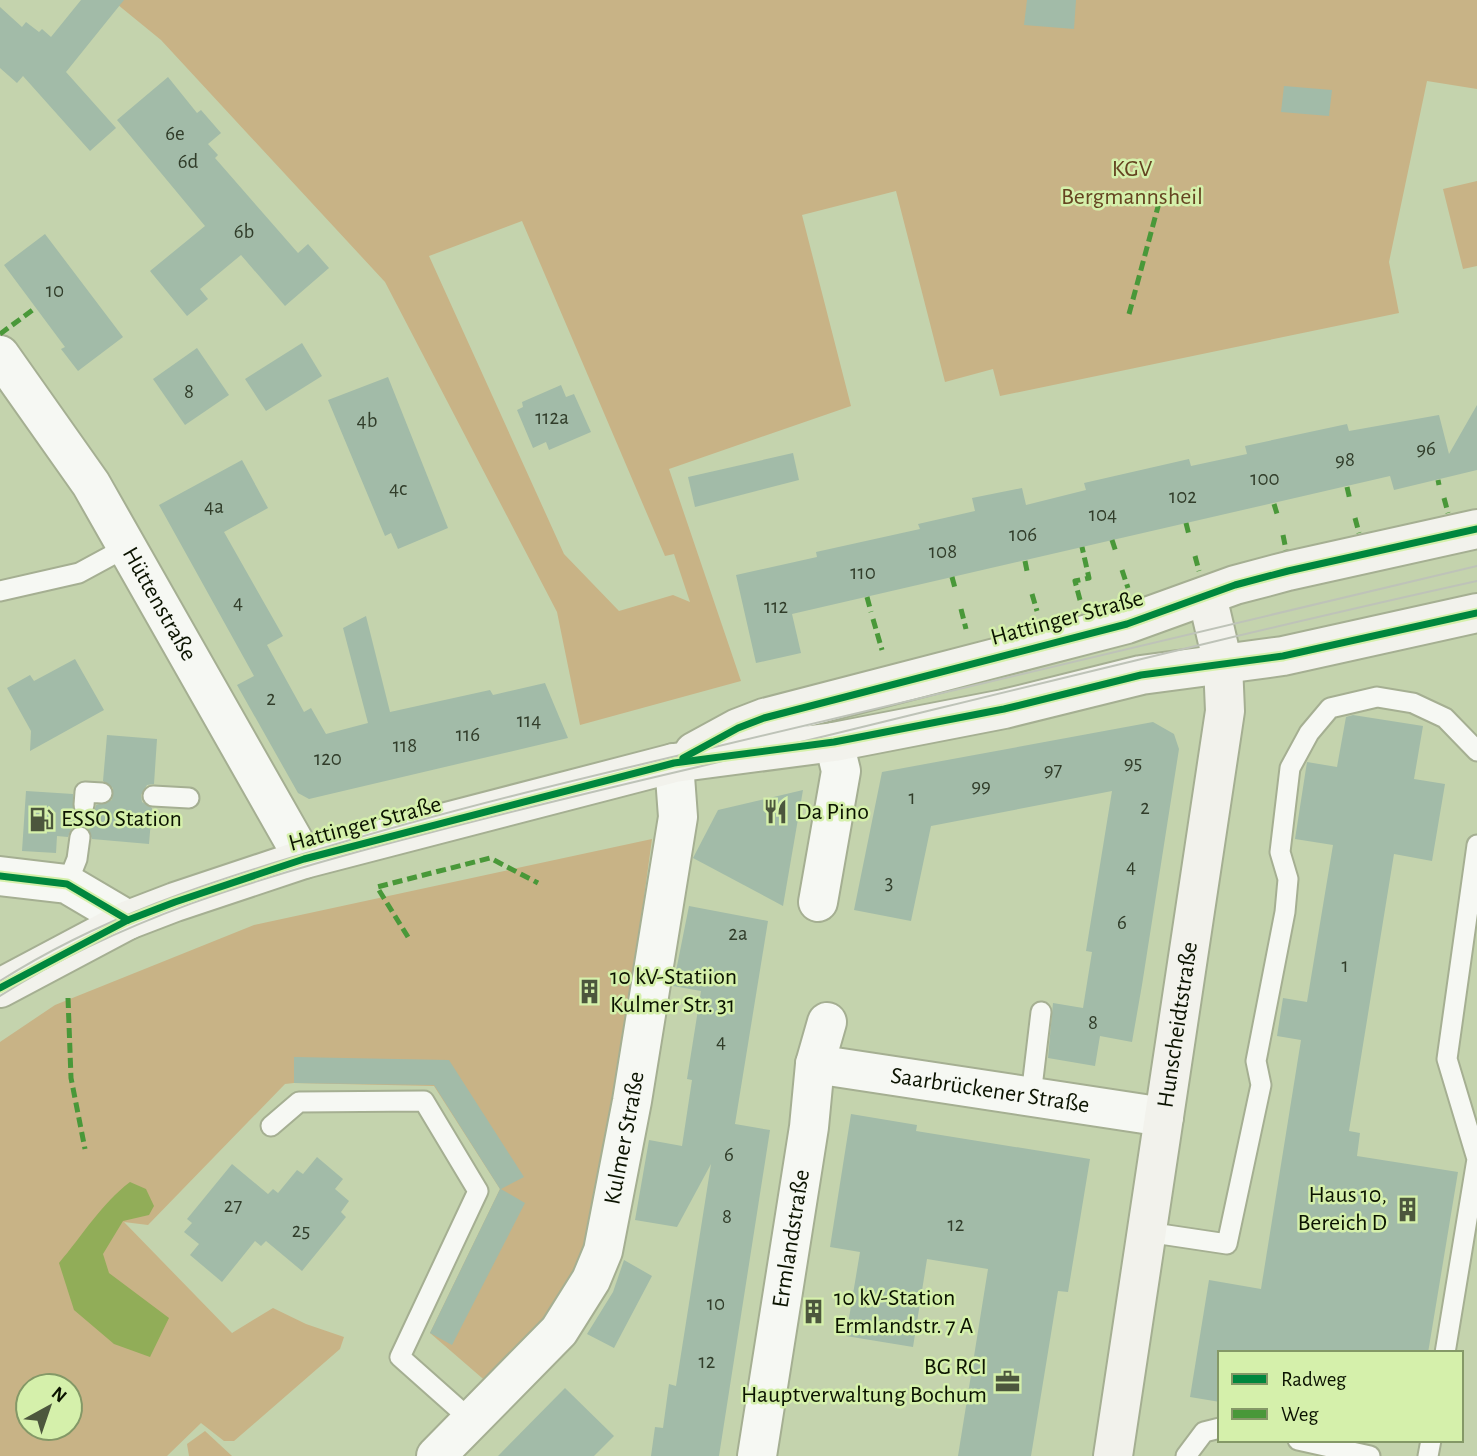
<svg xmlns="http://www.w3.org/2000/svg" width="1477" height="1456" font-family="'Alegreya Sans',sans-serif">
<rect width="100%" height="100%" fill="#c4d3ad"/>
<g fill="#c8b386" fill-rule="evenodd">
<path d="M 112,0 L 1477,0 L 1477,89 L 1427,81 L 1389,262 L 1399,313 L 1000,396 L 993,369 L 945,382 L 896,191 L 802,215 L 851,406 L 669,469 L 741,681 L 580,725 L 557,612 L 385,282 L 161,40 ZM 522,221 L 665,556 L 674,554 L 690,602 L 673,595 L 619,611 L 564,554 L 429,256 Z"/>
<path d="M 1477,181 L 1477,266 L 1463,269 L 1443,189 Z"/>
<path d="M 652,839 L 612,1130 L 592,1242 L 573,1285 L 489,1384 L 430,1333 L 500,1189 L 434,1086 L 294,1083 L 285,1084 L 148,1225 L 124,1222 L 232,1333 L 273,1308 L 306,1324 L 344,1337 L 340,1349 L 234,1441 L 224,1441 L 201,1423 L 167,1456 L 0,1456 L 0,1042 L 55,1005 L 254,925 ZM 28,1386 L 70,1386 L 70,1428 L 28,1428 Z"/>
<path d="M 205,1431 L 232,1456 L 189,1456 L 187,1444 Z"/>
</g>
<path fill="#91ad58" d="M 130,1182 L 146,1189 L 154,1206 L 149,1215 L 123,1221 L 103,1254 L 109,1273 L 169,1318 L 150,1357 L 114,1344 L 74,1310 L 59,1263 C 82,1236 102,1203 130,1182 Z"/>
<g fill="#a2bba8">
<path d="M 81,0 L 124,0 L 66,72 L 116,128 L 90,151 L 23,76 L 17,83 L 0,68 L 0,7 L 22,27 L 26,22 L 39,32 L 42,29 L 51,37 Z"/>
<path d="M 1027,0 L 1076,0 L 1074,29 L 1024,25 Z"/>
<path d="M 168,77 L 197,113 L 201,110 L 221,133 L 208,144 L 218,155 L 215,158 L 298,253 L 308,244 L 329,268 L 285,306 L 241,255 L 200,289 L 208,299 L 187,316 L 150,271 L 205,226 L 117,120 Z"/>
<path d="M 1284,86 L 1332,90 L 1329,116 L 1281,112 Z"/>
<path d="M 45,234 L 123,337 L 78,371 L 61,349 L 65,347 L 4,265 Z"/>
<path d="M 302,343 L 322,376 L 266,411 L 245,379 Z"/>
<path d="M 197,348 L 229,395 L 185,425 L 153,379 Z"/>
<path d="M 388,377 L 448,528 L 398,549 L 391,533 L 385,536 L 328,400 Z"/>
<path d="M 561,385 L 566,397 L 574,394 L 591,432 L 549,450 L 546,442 L 533,448 L 517,410 L 523,407 L 522,402 Z"/>
<path d="M 1477,405 L 1477,470 L 1394,490 L 1390,476 L 792,614 L 801,653 L 756,663 L 736,575 L 817,557 L 816,552 L 920,529 L 918,524 L 975,511 L 972,498 L 1022,488 L 1026,505 L 1086,490 L 1084,483 L 1189,459 L 1191,466 L 1247,454 L 1245,446 L 1347,424 L 1349,431 L 1439,415 L 1449,454 Z"/>
<path d="M 793,453 L 799,480 L 695,507 L 688,477 Z"/>
<path d="M 242,460 L 268,508 L 224,532 L 283,636 L 267,645 L 304,712 L 311,708 L 326,734 L 368,723 L 343,628 L 366,616 L 390,712 L 490,690 L 493,695 L 545,683 L 568,738 L 309,799 L 298,793 L 237,685 L 254,676 L 159,505 Z"/>
<path d="M 75,659 L 104,710 L 30,751 L 31,731 L 7,688 L 30,675 L 34,681 Z"/>
<path d="M 1353,715 L 1423,726 L 1414,779 L 1445,784 L 1432,861 L 1394,854 L 1349,1131 L 1360,1133 L 1357,1156 L 1458,1172 L 1428,1353 L 1220,1353 L 1220,1402 L 1190,1397 L 1209,1280 L 1261,1289 L 1301,1040 L 1277,1036 L 1283,998 L 1307,1002 L 1333,845 L 1295,839 L 1307,762 L 1337,767 L 1346,717 Z"/>
<path d="M 1153,722 L 1174,734 L 1179,749 L 1142,985 L 1132,1042 L 1100,1036 L 1095,1066 L 1048,1058 L 1053,1003 L 1083,1008 L 1092,952 L 1086,951 L 1112,791 L 931,826 L 911,921 L 854,910 L 882,772 Z"/>
<path d="M 107,735 L 157,739 L 154,784 L 147,785 L 141,795 L 142,802 L 152,808 L 149,844 L 92,839 L 88,828 L 81,825 L 71,829 L 68,837 L 57,836 L 56,853 L 22,851 L 26,791 L 73,794 L 73,810 L 82,817 L 94,812 L 96,805 L 112,800 L 113,788 L 103,781 Z"/>
<path d="M 803,790 L 783,906 L 693,858 L 718,810 Z"/>
<path d="M 689,906 L 768,921 L 735,1124 L 770,1130 L 719,1456 L 651,1456 L 655,1427 L 663,1428 L 669,1384 L 676,1386 L 711,1164 L 677,1227 L 635,1220 L 649,1140 L 682,1146 L 692,1080 L 687,1079 L 701,991 L 673,986 Z"/>
<path d="M 294,1057 L 449,1060 L 524,1177 L 501,1189 L 525,1203 L 452,1345 L 430,1333 L 500,1189 L 434,1085 L 294,1083 Z"/>
<path d="M 851,1114 L 917,1125 L 916,1131 L 1090,1159 L 1068,1292 L 1058,1291 L 1031,1456 L 958,1456 L 988,1269 L 927,1259 L 913,1347 L 846,1336 L 860,1252 L 830,1247 Z"/>
<path d="M 317,1157 L 343,1179 L 335,1189 L 349,1201 L 341,1212 L 346,1217 L 302,1271 L 266,1241 L 261,1246 L 255,1241 L 222,1282 L 190,1255 L 199,1244 L 184,1232 L 192,1223 L 187,1219 L 232,1164 L 268,1194 L 273,1189 L 278,1193 L 297,1170 L 303,1174 Z"/>
<path d="M 624,1260 L 652,1276 L 614,1348 L 587,1334 L 613,1292 Z"/>
<path d="M 565,1388 L 614,1436 L 594,1456 L 498,1456 Z"/>
</g>
<g fill="none" stroke-linecap="round" stroke-linejoin="round">
<defs>
<g id="lane">
<path d="M 0,591 L 79,573 L 127,547"/>
<path d="M 153,796 L 189,798"/>
<path d="M 84,805 L 85,792 L 102,793"/>
<path d="M 67,884 L 77,859 L 80,837"/>
<path d="M 1031,1096 L 1041,1012"/>
<path d="M 271,1126 L 299,1102 L 424,1101 L 478,1191 L 400,1357 L 472,1421"/>
<path d="M 1147,1232 L 1227,1244 L 1261,1085 L 1256,1061 L 1285,912 L 1288,879 L 1280,852 L 1290,768 L 1309,733 L 1330,708 L 1377,697 L 1413,703 L 1445,718 L 1477,751"/>
<path d="M 1445,1353 L 1477,1159 L 1447,1059 L 1477,845"/>
<path d="M 1298,1440 L 1370,1456"/>
<path d="M 1186,1456 L 1204,1432 L 1220,1428"/>
<path d="M 1428,1456 L 1431,1440"/>
</g>
<g id="street">
<path id="s1" d="M 0,355 L 91,484 L 304,859"/>
<path d="M 0,876 L 67,884 L 128,920"/>
<path d="M 818,902 L 841,771 L 834,742"/>
<path id="s2" d="M 815,1064 L 1164,1117"/>
<path id="s3" d="M 436,1456 L 559,1331 L 591,1280 L 603,1251 L 632,1101 L 678,817 L 674,763"/>
<path id="s4" d="M 757,1456 L 809,1127 L 815,1064 L 827,1022"/>
</g>
<g id="secondary">
<path d="M 694,752 L 738,728 L 764,718 L 1127,624 L 1235,585 L 1288,571 L 1477,529"/>
<path d="M 0,988 L 128,920 L 175,902 L 304,859 L 674,763 L 834,742 L 1004,709 L 1141,675 L 1283,656 L 1477,613"/>
<path id="s5" d="M 1113,1456 L 1225,711 L 1223,664 L 1207,596"/>
</g>
</defs>
<use href="#lane" stroke="#a5af92" stroke-width="23"/>
<use href="#street" stroke="#a5af92" stroke-width="42"/>
<use href="#secondary" stroke="#a5af92" stroke-width="42"/>
<use href="#lane" stroke="#f6f8f3" stroke-width="19"/>
<use href="#street" stroke="#f6f8f3" stroke-width="38"/>
<use href="#secondary" stroke="#f2f2ec" stroke-width="38"/>
<g stroke="#bec3b8" stroke-width="2">
<path d="M 0,981 C 99,918 208,882 320,849 C 446,811 574,780 702,750 C 960,689 1218,627 1477,566"/>
<path d="M 0,996 C 120,919 258,878 394,842 C 497,815 599,790 702,766 C 960,704 1218,638 1477,581"/>
</g>
<g stroke="#499839" stroke-width="5" stroke-dasharray="10 5" stroke-linecap="butt">
<path d="M 1129,314 L 1159,203"/>
<path d="M 0,334 L 34,309"/>
<path d="M 1438,480 L 1439,485"/>
<path d="M 1347,487 L 1350,500"/>
<path d="M 1444,498 L 1448,513"/>
<path d="M 1274,504 L 1278,517"/>
<path d="M 1355,518 L 1359,533"/>
<path d="M 1186,523 L 1189,535"/>
<path d="M 1283,535 L 1286,550"/>
<path d="M 1112,540 L 1116,552"/>
<path d="M 1195,556 L 1199,571"/>
<path d="M 1025,561 L 1027,571"/>
<path d="M 1122,570 L 1128,588"/>
<path d="M 952,577 L 955,588"/>
<path d="M 1032,594 L 1037,611"/>
<path d="M 867,597 L 871,612"/>
<path d="M 1080,600 L 1075,581 L 1089,578 L 1082,547"/>
<path d="M 961,609 L 966,629"/>
<path d="M 873,619 L 882,650"/>
<path d="M 408,937 L 377,887 L 490,858 L 538,883"/>
<path d="M 68,998 L 71,1078 L 85,1149"/>
</g>
<defs>
<g id="cycleway">
<path d="M 683,758 L 738,728 L 764,718 L 1127,624 L 1235,585 L 1288,571 L 1477,529"/>
<path d="M 0,876 L 67,884 L 128,920"/>
<path d="M 0,988 L 128,920 L 175,902 L 304,859 L 674,763 L 834,742 L 1004,709 L 1141,675 L 1283,656 L 1477,613"/>
</g>
</defs>
<use href="#cycleway" stroke="#d5f0ab" stroke-width="11"/>
<use href="#cycleway" stroke="#00873e" stroke-width="7"/>
</g>
<defs>
<symbol id="restaurant-bare" viewBox="-9 -9 18 18"><path d="M-5-6h1v4h1v-4h1v4h1v-4h1v5L-1.5 .5V6h-2V.5L-5-1ZM5-6V6H3V1.5H1.5Q1.5-4 5-6Z" fill="#4c563d" stroke="#d5f0ab" stroke-width="2.5" paint-order="stroke"/></symbol>
<symbol id="fuel-bare" viewBox="-9 -9 18 18"><path d="M-5.5-6h7V0h2V4h1.3V-2.5L3-4.5l.8-.8L6-3V5H2.5V1h-1V6h-7ZM-4.2-4.7v3.2H.2V-4.7Z" fill="#4c563d" stroke="#d5f0ab" stroke-width="2.5" paint-order="stroke"/></symbol>
<symbol id="building-bare" viewBox="-9 -9 18 18"><path d="M-4-6H4V6H1V3H-1V6H-4ZM-2.5-4.3h1.7v1.8h-1.7ZM.8-4.3h1.7v1.8H.8ZM-2.5-1h1.7V.8h-1.7ZM.8-1h1.7V.8H.8Z" fill="#4c563d" stroke="#d5f0ab" stroke-width="2.5" paint-order="stroke"/></symbol>
<symbol id="office-bare" viewBox="-9 -9 18 18"><path d="M-6-3h4V-5.5h4V-3h4V5H-6ZM-1-4.5V-3h2v-1.5ZM-6 0V1H6V0Z" fill="#4c563d" stroke="#d5f0ab" stroke-width="2.5" paint-order="stroke"/></symbol>
</defs>
<g fill-rule="evenodd">
<use href="#restaurant-bare" x="758" y="794" width="35" height="35"/>
<use href="#fuel-bare" x="24" y="802" width="35" height="35"/>
<use href="#building-bare" x="572" y="974" width="35" height="35"/>
<use href="#building-bare" x="1390" y="1192" width="35" height="35"/>
<use href="#building-bare" x="796" y="1294" width="35" height="35"/>
<use href="#office-bare" x="990" y="1364" width="35" height="35"/>
</g>
<g text-anchor="middle" dominant-baseline="central" stroke-width="5" stroke-linejoin="round" paint-order="stroke">
<g font-size="21" fill="#313d2a">
<text x="175" y="133">6e</text>
<text x="188" y="161">6d</text>
<text x="244" y="231">6b</text>
<text x="55" y="290">10</text>
<text x="189" y="391">8</text>
<text x="552" y="417">112a</text>
<text x="367" y="420">4b</text>
<text x="1426" y="448">96</text>
<text x="1345" y="459">98</text>
<text x="1265" y="478">100</text>
<text x="398" y="488">4c</text>
<text x="1183" y="496">102</text>
<text x="214" y="506">4a</text>
<text x="1103" y="514">104</text>
<text x="1023" y="534">106</text>
<text x="943" y="551">108</text>
<text x="863" y="572">110</text>
<text x="238" y="602">4</text>
<text x="776" y="606">112</text>
<text x="271" y="698">2</text>
<text x="529" y="720">114</text>
<text x="468" y="734">116</text>
<text x="405" y="745">118</text>
<text x="328" y="758">120</text>
<text x="1133" y="762">95</text>
<text x="1053" y="769">97</text>
<text x="981" y="785">99</text>
<text x="912" y="797">1</text>
<text x="1145" y="807">2</text>
<text x="1131" y="866">4</text>
<text x="889" y="882">3</text>
<text x="1122" y="922">6</text>
<text x="738" y="933">2a</text>
<text x="1345" y="965">1</text>
<text x="1093" y="1022">8</text>
<text x="721" y="1041">4</text>
<text x="729" y="1154">6</text>
<text x="233" y="1205">27</text>
<text x="727" y="1216">8</text>
<text x="956" y="1224">12</text>
<text x="301" y="1230">25</text>
<text x="716" y="1303">10</text>
<text x="707" y="1361">12</text>
</g>
<g font-size="24" fill="#654421" stroke="#d5f0ab">
<text x="1132" y="169">KGV<tspan x="1132" dy="28">Bergmannsheil</tspan></text>
</g>
<g font-size="24" fill="#0b1300" stroke="#d5f0ab">
<text stroke="none"><textPath href="#s1" startOffset="296">Hüttenstraße</textPath></text>
<text transform="translate(1067 618) rotate(-15)">Hattinger Straße</text>
<text transform="translate(365 824) rotate(-15)">Hattinger Straße</text>
<text stroke="none"><textPath href="#s5" startOffset="436">Hunscheidtstraße</textPath></text>
<text stroke="none"><textPath href="#s2" startOffset="177">Saarbrückener Straße</textPath></text>
<text stroke="none"><textPath href="#s3" startOffset="382">Kulmer Straße</textPath></text>
<text stroke="none"><textPath href="#s4" startOffset="220">Ermlandstraße</textPath></text>
</g>
<g font-size="24" fill="#0b1300" stroke="#d5f0ab" text-anchor="start">
<text x="796" y="812">Da Pino</text>
<text x="61" y="819">ESSO Station</text>
<text x="610" y="977">10 kV-Statiion<tspan x="610" dy="28">Kulmer Str. 31</tspan></text>
<text x="1387" y="1195" text-anchor="end">Haus 10,<tspan x="1387" dy="28">Bereich D</tspan></text>
<text x="834" y="1298">10 kV-Station<tspan x="834" dy="28">Ermlandstr. 7 A</tspan></text>
<text x="987" y="1367" text-anchor="end">BG RCI<tspan x="987" dy="28">Hauptverwaltung Bochum</tspan></text>
</g>
</g>
<rect x="1218" y="1351" width="245" height="91" fill="#d5f0ab" stroke="#849867" stroke-width="2"/>
<rect x="1232" y="1374" width="35" height="10" fill="#00873e" stroke="#849867" stroke-width="2"/>
<text x="1281" y="1386" font-size="21" fill="#0b1300">Radweg</text>
<rect x="1232" y="1409" width="35" height="10" fill="#499839" stroke="#849867" stroke-width="2"/>
<text x="1281" y="1421" font-size="21" fill="#0b1300">Weg</text>
<g transform="translate(49 1407) rotate(40)"><circle r="33" fill="#d5f0ab" stroke="#849867" stroke-width="2"/>
<path d="M0-5L12 26L0 18L-12 26Z" fill="#4c563d"/>
<text y="-10" font-size="19" font-weight="bold" text-anchor="middle" fill="#0b1300">N</text>
</g>
</svg>
